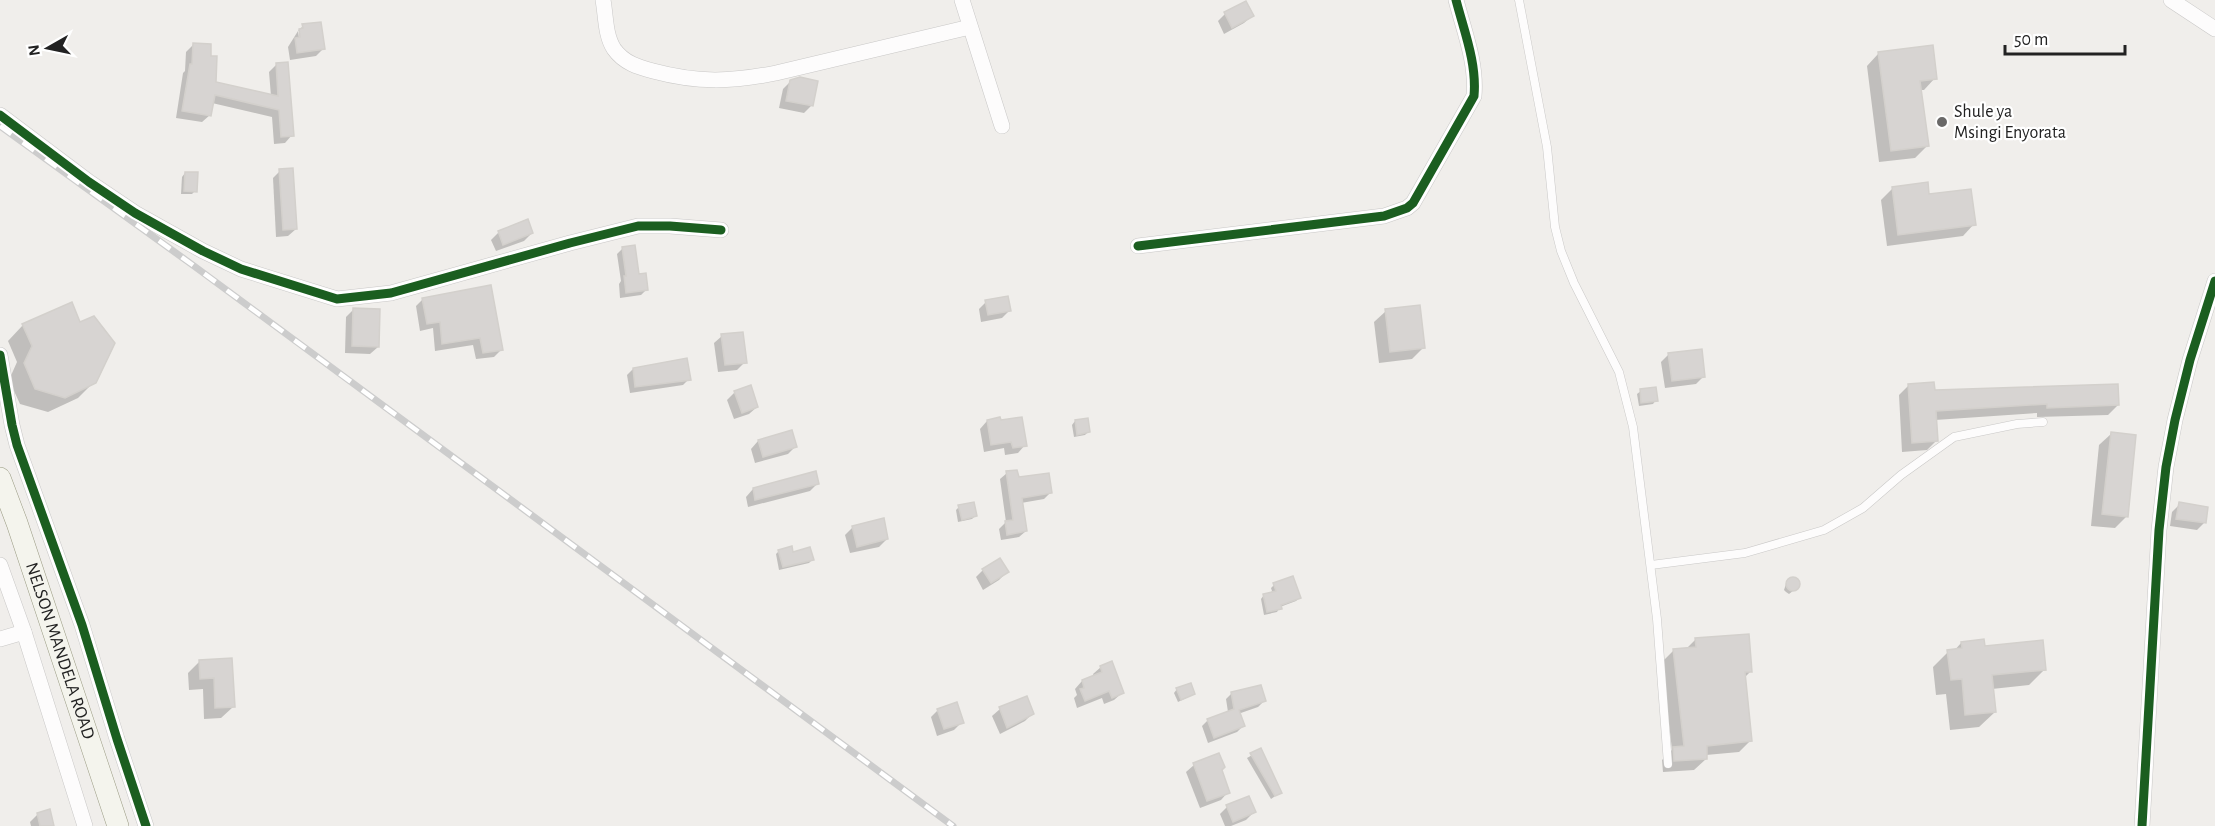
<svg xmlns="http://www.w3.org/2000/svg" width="2215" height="826" font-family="'Alegreya Sans',sans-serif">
<rect width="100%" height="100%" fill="#f0eeeb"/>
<g fill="#0003">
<path d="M 1225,14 L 1252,16 L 1244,23 L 1224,34 L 1218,21 Z"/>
<path d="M 303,26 L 324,48 L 316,56 L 290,60 L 288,47 L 298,31 L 300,45 L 301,31 L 298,31 Z"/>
<path d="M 194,44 L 209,58 L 215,84 L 271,96 L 269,72 L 277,64 L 292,135 L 285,143 L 274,144 L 272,117 L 212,103 L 210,115 L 202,122 L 176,118 L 183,73 L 185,71 L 186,52 Z"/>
<path d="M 1878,54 L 1935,78 L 1924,90 L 1920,90 L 1927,146 L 1915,158 L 1879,162 L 1867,66 Z"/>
<path d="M 791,81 L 812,105 L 804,113 L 779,108 L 783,89 Z"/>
<path d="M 280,171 L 296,229 L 288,236 L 276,237 L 273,178 Z"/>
<path d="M 185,173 L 195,191 L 192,194 L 181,194 L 182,177 Z"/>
<path d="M 1893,188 L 1928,196 L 1974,224 L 1963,236 L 1887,246 L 1881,200 Z"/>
<path d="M 499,232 L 532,233 L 524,241 L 496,251 L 491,240 Z"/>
<path d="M 623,248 L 647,289 L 641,295 L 620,298 L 619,284 L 621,281 L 617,254 Z"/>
<path d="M 423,299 L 502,349 L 494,357 L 476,359 L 473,345 L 435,351 L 433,328 L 420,331 L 416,306 Z"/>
<path d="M 986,302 L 1009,311 L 1002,318 L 981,322 L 979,309 Z"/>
<path d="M 354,309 L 378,347 L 370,354 L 345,353 L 346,317 Z"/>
<path d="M 1386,311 L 1423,348 L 1412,359 L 1379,363 L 1374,322 Z"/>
<path d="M 23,325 L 94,382 L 78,398 L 48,412 L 20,404 L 9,380 L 17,362 L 8,341 Z"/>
<path d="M 722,336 L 745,362 L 737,370 L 718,372 L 714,343 Z"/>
<path d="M 1669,354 L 1704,376 L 1696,384 L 1665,388 L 1661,362 Z"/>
<path d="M 633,369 L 689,379 L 683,385 L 630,393 L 627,375 Z"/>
<path d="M 1909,385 L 1934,392 L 2118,405 L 2108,415 L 2037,417 L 2037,413 L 1935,420 L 1937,440 L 1927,450 L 1902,452 L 1899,395 Z"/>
<path d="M 1641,391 L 1656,400 L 1653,404 L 1639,406 L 1637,394 Z"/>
<path d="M 735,392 L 757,407 L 749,414 L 734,419 L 727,400 Z"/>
<path d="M 987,421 L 1025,445 L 1018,453 L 1005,455 L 1004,448 L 984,452 L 980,429 Z"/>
<path d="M 1075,421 L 1089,431 L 1085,435 L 1074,437 L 1072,425 Z"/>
<path d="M 2111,434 L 2127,516 L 2115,528 L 2091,526 L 2099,445 Z"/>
<path d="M 758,441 L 795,447 L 788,454 L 755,463 L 751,449 Z"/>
<path d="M 1007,473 L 1050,493 L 1044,499 L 1021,503 L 1026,531 L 1019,537 L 1001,540 L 999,529 L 1006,522 L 1000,479 Z"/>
<path d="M 818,483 L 810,491 L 748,507 L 746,497 L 753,489 Z"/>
<path d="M 2180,504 L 2206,508 L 2204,523 L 2197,530 L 2170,526 L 2172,512 Z"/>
<path d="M 959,507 L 975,516 L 972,519 L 958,522 L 956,510 Z"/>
<path d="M 853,527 L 887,539 L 879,547 L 850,553 L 845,535 Z"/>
<path d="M 779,551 L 792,554 L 812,560 L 809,563 L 779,570 L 776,554 Z"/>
<path d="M 983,570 L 1007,572 L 999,580 L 983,590 L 976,577 Z"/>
<path d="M 1793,579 L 1798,582 L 1798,587 L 1789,594 L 1786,592 L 1784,590 L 1786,584 Z"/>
<path d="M 1274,585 L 1299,598 L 1296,601 L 1280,607 L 1277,612 L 1264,615 L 1261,599 L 1264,595 L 1273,594 L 1271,588 Z"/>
<path d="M 1696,639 L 1751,671 L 1744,678 L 1751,740 L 1739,752 L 1706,755 L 1706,759 L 1694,770 L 1663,772 L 1662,760 L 1672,750 L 1662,662 L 1673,651 L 1685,650 Z"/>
<path d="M 1961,643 L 1983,648 L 2045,669 L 2029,685 L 1992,689 L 1995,712 L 1979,727 L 1950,730 L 1946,694 L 1936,695 L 1933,667 L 1948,652 L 1954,651 Z"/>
<path d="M 230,660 L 233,707 L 221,718 L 204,719 L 203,689 L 189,690 L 188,673 L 200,661 Z"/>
<path d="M 1101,667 L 1122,693 L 1114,700 L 1104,704 L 1102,698 L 1077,708 L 1074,698 L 1077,695 L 1075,689 L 1082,681 L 1094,677 L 1093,674 Z"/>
<path d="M 1177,689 L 1194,694 L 1178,702 L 1174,693 Z"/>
<path d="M 1232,693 L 1264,701 L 1258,707 L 1238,714 L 1243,726 L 1237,732 L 1208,743 L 1202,726 L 1208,720 L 1228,712 L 1226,699 Z"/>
<path d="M 1000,709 L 1033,713 L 1025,721 L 1000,734 L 992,716 Z"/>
<path d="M 938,710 L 962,722 L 954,730 L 937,736 L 931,717 Z"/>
<path d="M 1261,750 L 1281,792 L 1271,799 L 1247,758 Z"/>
<path d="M 1194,765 L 1220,770 L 1228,792 L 1221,800 L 1200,808 L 1186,772 Z"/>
<path d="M 1227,807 L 1254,812 L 1246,820 L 1231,826 L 1225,826 L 1220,814 Z"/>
<path d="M 38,814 L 52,826 L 31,826 L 30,822 Z"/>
</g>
<g fill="#d7d4d2" stroke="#d3d0cc" stroke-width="1.5">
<path d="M 1246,1 L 1254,16 L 1232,28 L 1224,12 Z"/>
<path d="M 321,22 L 325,49 L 297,53 L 295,38 L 300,37 L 299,29 L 303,28 L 302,24 Z"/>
<path d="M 193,43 L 211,44 L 211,56 L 217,56 L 216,82 L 278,96 L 276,63 L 288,62 L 294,136 L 281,137 L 279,110 L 215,95 L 211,116 L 182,111 L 190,64 L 192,64 Z"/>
<path d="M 1933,45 L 1937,79 L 1920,81 L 1929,146 L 1891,151 L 1878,52 Z"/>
<path d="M 800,77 L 818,81 L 813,106 L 786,101 L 790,80 Z"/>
<path d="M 293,168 L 297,229 L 283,230 L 279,169 Z"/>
<path d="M 185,172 L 198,172 L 197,192 L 184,191 Z"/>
<path d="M 1928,182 L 1929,194 L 1971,189 L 1976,225 L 1898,235 L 1892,187 Z"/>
<path d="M 528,219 L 533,233 L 503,245 L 498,231 Z"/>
<path d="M 635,245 L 639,274 L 646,273 L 648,290 L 626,293 L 624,276 L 626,276 L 622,247 Z"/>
<path d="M 491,285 L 503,350 L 483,353 L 480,338 L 442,344 L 440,322 L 427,324 L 422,298 Z"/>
<path d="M 1008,296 L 1011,311 L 988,315 L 985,300 Z"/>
<path d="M 72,302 L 80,322 L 94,316 L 115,343 L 96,383 L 65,398 L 35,389 L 24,363 L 32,346 L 22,324 Z"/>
<path d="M 1420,305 L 1425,348 L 1390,352 L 1385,309 Z"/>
<path d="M 353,308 L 380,309 L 379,347 L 352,346 Z"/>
<path d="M 743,332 L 747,363 L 725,365 L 721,334 Z"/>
<path d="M 1702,349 L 1705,377 L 1672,381 L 1668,353 Z"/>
<path d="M 687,358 L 691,380 L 635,387 L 633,368 Z"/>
<path d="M 1934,382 L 1935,390 L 2118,384 L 2119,405 L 2047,408 L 2047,404 L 1936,411 L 1938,441 L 1912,443 L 1908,384 Z"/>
<path d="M 751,385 L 758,407 L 742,413 L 734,391 Z"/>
<path d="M 1656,387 L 1658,401 L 1641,403 L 1640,389 Z"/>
<path d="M 1000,417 L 1001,420 L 1022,417 L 1027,446 L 1013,448 L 1011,442 L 991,445 L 987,420 Z"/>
<path d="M 1088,418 L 1090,432 L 1077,435 L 1075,420 Z"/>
<path d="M 792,430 L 797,447 L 763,457 L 758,440 Z"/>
<path d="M 2111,432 L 2136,435 L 2128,517 L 2102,514 Z"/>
<path d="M 1017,470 L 1019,477 L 1049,473 L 1052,493 L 1022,498 L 1027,531 L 1007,535 L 1005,521 L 1013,520 L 1006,471 Z"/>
<path d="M 816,471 L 819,484 L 755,500 L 753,488 Z"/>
<path d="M 974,502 L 977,516 L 962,520 L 958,505 Z"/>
<path d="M 2179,502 L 2208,507 L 2206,523 L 2176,519 Z"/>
<path d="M 884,518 L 888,539 L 857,547 L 852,526 Z"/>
<path d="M 792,546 L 793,552 L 810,547 L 814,560 L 783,567 L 778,550 Z"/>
<path d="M 1000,558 L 1009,572 L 991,583 L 982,569 Z"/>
<path d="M 1293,576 L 1301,598 L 1281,605 L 1282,609 L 1267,612 L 1263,594 L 1276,591 L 1273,583 Z"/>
<circle cx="1793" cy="584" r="7"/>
<path d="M 1749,634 L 1752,672 L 1745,672 L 1752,741 L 1707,746 L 1707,759 L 1674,761 L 1673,747 L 1684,746 L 1673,649 L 1696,647 L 1695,638 Z"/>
<path d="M 1984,639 L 1985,646 L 2043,640 L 2046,670 L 1992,675 L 1996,712 L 1965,715 L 1962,679 L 1951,680 L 1947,650 L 1962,648 L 1961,642 Z"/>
<path d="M 232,658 L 235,707 L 215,708 L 214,678 L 200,679 L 199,660 Z"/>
<path d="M 1112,661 L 1124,693 L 1112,698 L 1109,691 L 1085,701 L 1080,689 L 1084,688 L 1082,680 L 1102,672 L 1100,666 Z"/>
<path d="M 1191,683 L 1195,694 L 1181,700 L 1176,688 Z"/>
<path d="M 1261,685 L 1266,701 L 1239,710 L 1245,726 L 1214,738 L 1207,719 L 1234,709 L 1231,692 Z"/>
<path d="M 1027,696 L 1034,714 L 1007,728 L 999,707 Z"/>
<path d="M 957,702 L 964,723 L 944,729 L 937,709 Z"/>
<path d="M 1261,748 L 1282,793 L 1275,796 L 1250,753 Z"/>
<path d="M 1219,753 L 1225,767 L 1222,770 L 1230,793 L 1207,801 L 1193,763 Z"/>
<path d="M 1249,796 L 1256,812 L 1233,822 L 1226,805 Z"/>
<path d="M 50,809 L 54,826 L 40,826 L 37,813 Z"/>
</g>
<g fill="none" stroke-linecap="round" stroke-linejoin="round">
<defs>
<g id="lane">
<path d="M 1519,0 L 1547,147 L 1555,227 L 1561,251 L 1574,283 L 1619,372 L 1633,427 L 1657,619 L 1668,764"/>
<path d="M 1651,565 L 1745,553 L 1824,530 L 1863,508 L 1901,475 L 1954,437 L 2017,424 L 2043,422"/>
</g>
<g id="street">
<path d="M 603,0 C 606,16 605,35 614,49 C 624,63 638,67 653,71 C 698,83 731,82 776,73 L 970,27"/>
<path d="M 962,0 L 1002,126"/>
<path d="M 2171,0 L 2215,29"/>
<path d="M 0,115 L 89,182 L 135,213 L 203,251 L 241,269 L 337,299 L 391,293 L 570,243 L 638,226 L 670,226 L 721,230"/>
<path d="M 1138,246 L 1384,216 L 1407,208 L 1413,203 L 1474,96 C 1477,63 1464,31 1456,0"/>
<path d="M 0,355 L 12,425 L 17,445 L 82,625 L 117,739 L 146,826"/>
<path d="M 0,565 L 24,632 L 85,826"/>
<path d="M 0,639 L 24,632"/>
<path d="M 2142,826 L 2159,530 L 2166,467 L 2175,420 L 2190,360 L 2215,281"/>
</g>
<g id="secondary">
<path id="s1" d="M 0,478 L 17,523 L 118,826"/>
</g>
</defs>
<use href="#lane" stroke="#c9c8c7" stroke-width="9"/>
<use href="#street" stroke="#c9c8c7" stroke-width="16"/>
<use href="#secondary" stroke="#999a82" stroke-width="22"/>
<use href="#lane" stroke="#fdfcfc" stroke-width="8"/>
<use href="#street" stroke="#fdfcfc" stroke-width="15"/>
<use href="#secondary" stroke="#f4f4ed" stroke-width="21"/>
<defs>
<path id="rail" d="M 0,126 L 194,266 L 953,826"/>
</defs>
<use href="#rail" stroke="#ccc" stroke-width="7"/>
<use href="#rail" stroke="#fff" stroke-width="4.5" stroke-dasharray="14" stroke-linecap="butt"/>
<defs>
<g id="cycleway">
<path d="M 0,115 L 89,182 L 135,213 L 203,251 L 241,269 L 337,299 L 391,293 L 570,243 L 638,226 L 670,226 L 721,230"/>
<path d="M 1138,246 L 1384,216 L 1407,208 L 1413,203 L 1474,96 C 1477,63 1464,31 1456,0"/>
<path d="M 0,355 L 12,425 L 17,445 L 82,625 L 117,739 L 146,826"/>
<path d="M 2142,826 L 2159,530 L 2166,467 L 2175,420 L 2190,360 L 2215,281"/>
</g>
</defs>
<use href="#cycleway" stroke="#fff" stroke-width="13"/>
<use href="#cycleway" stroke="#1b5e20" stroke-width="9"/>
</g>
<circle fill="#6a6968" stroke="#fff" stroke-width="2" cx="1942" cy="122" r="6"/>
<g text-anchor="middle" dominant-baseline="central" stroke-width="4.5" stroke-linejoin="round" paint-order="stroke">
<g font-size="18" fill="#222" stroke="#fff" text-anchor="start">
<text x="1954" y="112">Shule ya<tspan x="1954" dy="21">Msingi Enyorata</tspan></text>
</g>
<g font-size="18" fill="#222" stroke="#fff">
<text stroke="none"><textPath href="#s1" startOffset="183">NELSON MANDELA ROAD</textPath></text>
</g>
</g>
<g transform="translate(48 48) rotate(261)" stroke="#ffffff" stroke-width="4.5" paint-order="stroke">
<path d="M0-4.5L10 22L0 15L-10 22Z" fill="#222222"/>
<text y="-9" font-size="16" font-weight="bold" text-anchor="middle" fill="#222222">N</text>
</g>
<path d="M2005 45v9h120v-9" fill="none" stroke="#222222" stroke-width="3"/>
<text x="2014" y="45" font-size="18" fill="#222222" stroke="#ffffff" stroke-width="4.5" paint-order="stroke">50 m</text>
</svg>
